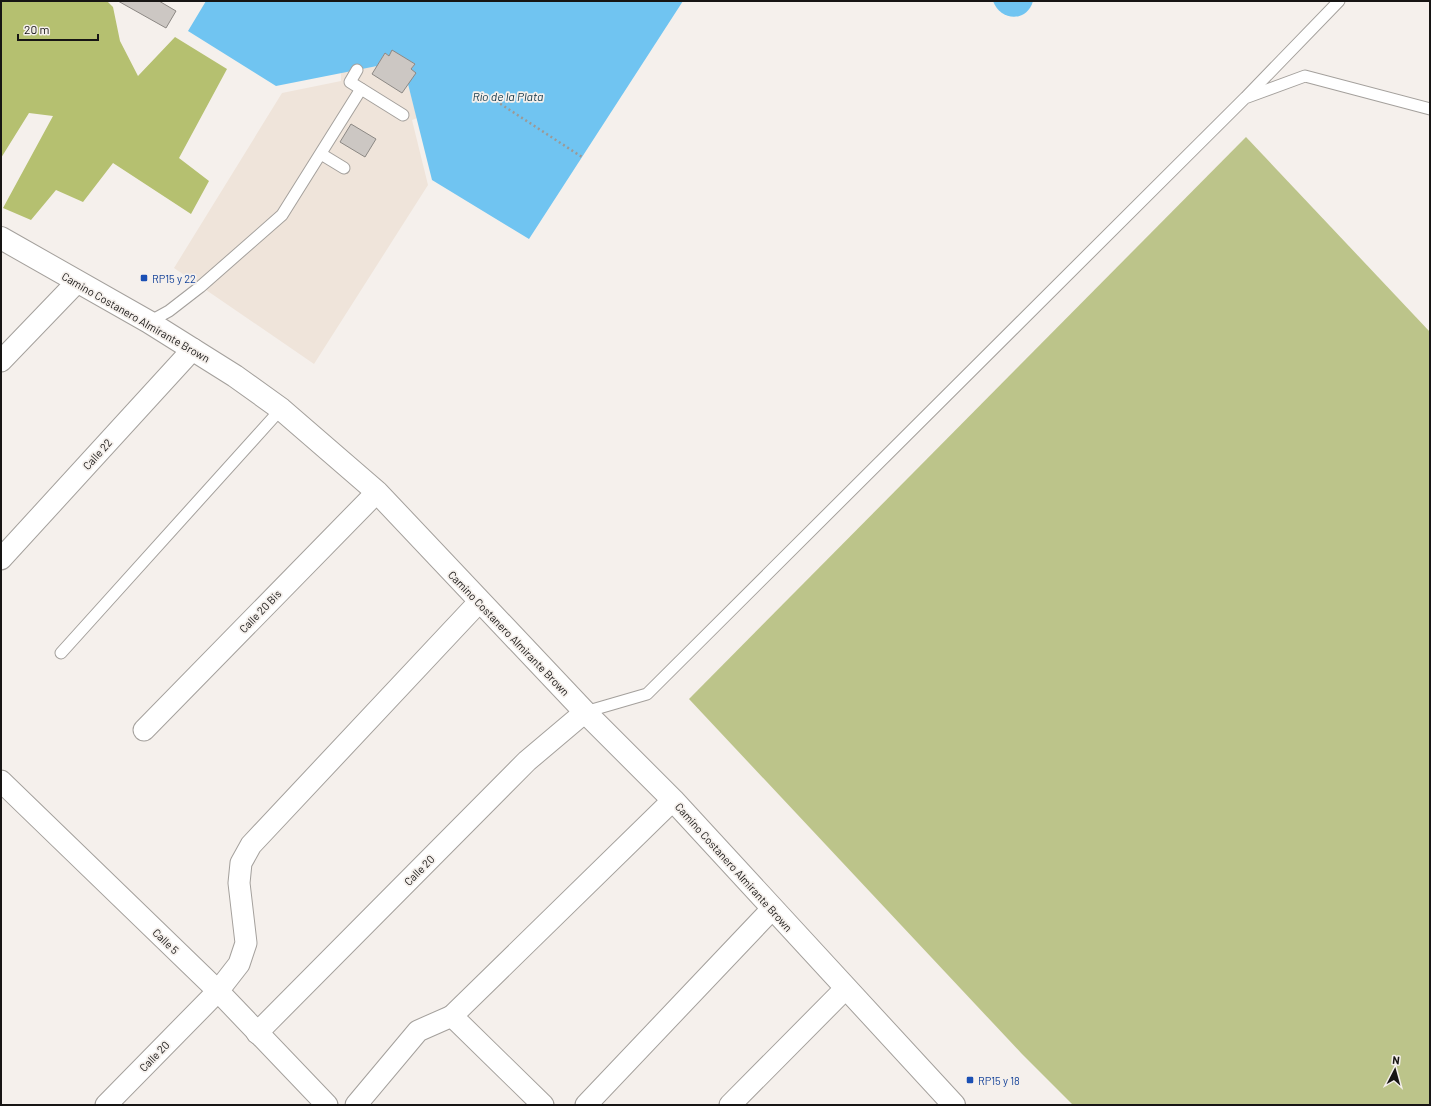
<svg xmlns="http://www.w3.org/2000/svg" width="1431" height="1106" font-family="Barlow,sans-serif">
<rect width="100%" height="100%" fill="#f5f0ec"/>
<path fill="#efe4da" d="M 392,50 L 415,64 L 416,73 L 408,84 L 417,118 L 412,120 L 428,185 L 314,364 L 174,268 L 282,93 L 341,81 L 341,72 L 377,66 L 385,53 Z"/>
<path fill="#bcc48a" d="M 1246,137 L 1430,332 L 1430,1105 L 1073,1105 L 1022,1054 L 689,699 Z"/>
<path fill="#b5c070" d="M 1,1 L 107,1 L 113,7 L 120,41 L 138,76 L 175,37 L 227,69 L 179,158 L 209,181 L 191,214 L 113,163 L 83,202 L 56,190 L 31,220 L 3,208 L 53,116 L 29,113 L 1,158 Z"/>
<g fill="#70c4f1">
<path d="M 206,1 L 683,1 L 529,239 L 432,180 L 408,84 L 411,69 L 415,64 L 393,51 L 389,56 L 385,53 L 377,66 L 276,86 L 188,31 Z"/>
<path d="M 993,1 L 1033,1 C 1027,23 1000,21 993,1 Z"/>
</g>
<g fill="#ccc7c3" stroke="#8c8884">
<path d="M 118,1 L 159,1 L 176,11 L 166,28 Z"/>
<path d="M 392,50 L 415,64 L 411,69 L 416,73 L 402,93 L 372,74 L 385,53 L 389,56 Z"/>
<path d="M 351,124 L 376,139 L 365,157 L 340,142 Z"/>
</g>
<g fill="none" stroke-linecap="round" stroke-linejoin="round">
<defs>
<g id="lane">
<path d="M 357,70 L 350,82 L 403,115"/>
<path d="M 1247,96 L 1339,1"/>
<path d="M 321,154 L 344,168"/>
<path d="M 149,322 L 169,311 L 200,287 L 282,215 L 361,89"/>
<path d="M 61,653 L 281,409"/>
<path d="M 585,712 L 647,694 L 1245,98 L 1305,76 L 1430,109"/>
</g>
<g id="street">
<path d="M 1,361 L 77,282"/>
<path d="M 1,559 L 193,349"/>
<path d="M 144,730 L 377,492"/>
<path d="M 1,781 L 218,991 L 327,1105"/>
<path d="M 257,1033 L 527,761 L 585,712"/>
<path d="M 106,1105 L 218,991 L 239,964 L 246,943 L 239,883 L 241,863 L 251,845 L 479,602"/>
<path d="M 356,1105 L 418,1031 L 452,1016"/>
<path d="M 543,1105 L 452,1016 L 673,800"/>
<path d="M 586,1105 L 772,909"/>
<path d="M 730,1105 L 846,988"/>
</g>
<path id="secondary" d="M 1,238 L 149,322 L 235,376 L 281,409 L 377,492 L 585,712 L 673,800 L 954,1105"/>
</defs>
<use href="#lane" stroke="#a4a09c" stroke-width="13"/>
<use href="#street" stroke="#a4a09c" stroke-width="23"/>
<use href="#secondary" stroke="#a4a09c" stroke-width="24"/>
<path stroke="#9c9996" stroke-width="2.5" stroke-dasharray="2 3" stroke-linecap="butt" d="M 496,101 L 582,157"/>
<use href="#lane" stroke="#fff" stroke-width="11"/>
<use href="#street" stroke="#fff" stroke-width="21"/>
<use href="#secondary" stroke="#fff" stroke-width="22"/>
</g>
<g fill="#1a4fb4" stroke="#f5f0ec" stroke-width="1.5">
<rect x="140" y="274" width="8" height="8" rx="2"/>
<rect x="966" y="1076" width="8" height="8" rx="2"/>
</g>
<g text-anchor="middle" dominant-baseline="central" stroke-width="3.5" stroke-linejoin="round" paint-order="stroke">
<g font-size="11" fill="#164399" stroke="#f5f0ec" text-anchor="start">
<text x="152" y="278">RP15 y 22</text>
<text x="978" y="1080">RP15 y 18</text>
</g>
<g font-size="11" fill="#171514" stroke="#f5f0ec">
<text transform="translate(136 317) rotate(30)">Camino Costanero Almirante Brown</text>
<text transform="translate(97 454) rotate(-48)">Calle 22</text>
<text transform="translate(260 611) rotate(-46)">Calle 20 Bis</text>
<text transform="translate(509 633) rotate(46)">Camino Costanero Almirante Brown</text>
<text transform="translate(734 867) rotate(48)">Camino Costanero Almirante Brown</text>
<text transform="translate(419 870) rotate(-45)">Calle 20</text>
<text transform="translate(166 941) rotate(44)">Calle 5</text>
<text transform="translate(154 1056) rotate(-46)">Calle 20</text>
</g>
<g font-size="12" font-style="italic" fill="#103649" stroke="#f5f0ec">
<text x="508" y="96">Río de la Plata</text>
</g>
</g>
<rect width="1431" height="1106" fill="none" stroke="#171514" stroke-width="4"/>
<g transform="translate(1395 1070) rotate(6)" stroke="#f5f0ec" stroke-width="3" paint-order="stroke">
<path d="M0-3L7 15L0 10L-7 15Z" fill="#171514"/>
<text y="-6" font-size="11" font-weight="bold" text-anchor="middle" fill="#171514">N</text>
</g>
<path d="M18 34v6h80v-6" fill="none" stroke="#171514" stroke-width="2"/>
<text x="24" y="34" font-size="12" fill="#171514" stroke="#f5f0ec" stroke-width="3" paint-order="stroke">20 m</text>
</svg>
